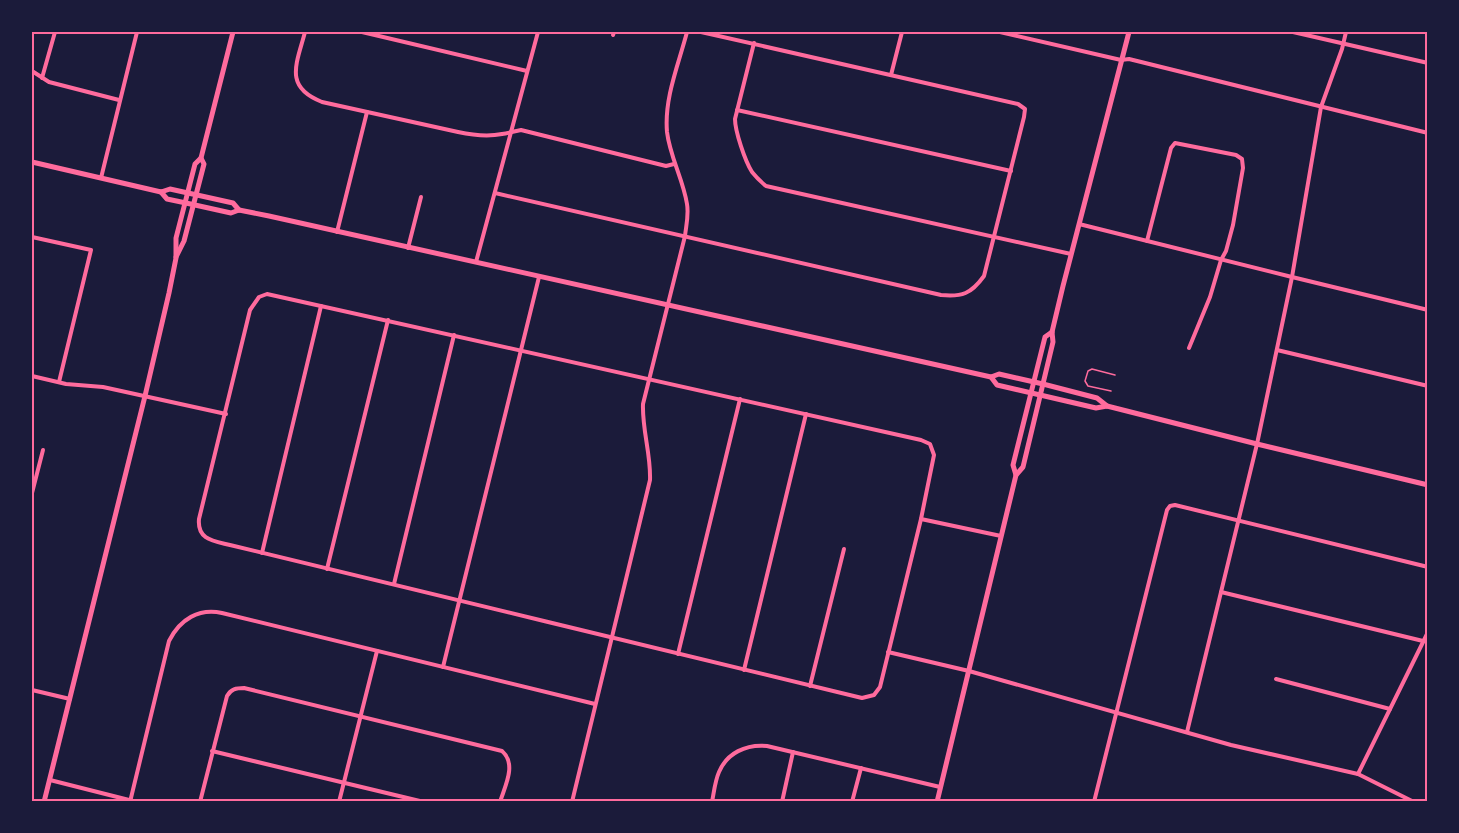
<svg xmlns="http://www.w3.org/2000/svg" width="1459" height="833" font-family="'PT Sans',sans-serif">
<rect width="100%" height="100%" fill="#1b1b3a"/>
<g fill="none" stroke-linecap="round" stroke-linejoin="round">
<path stroke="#ff6b9d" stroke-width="1.5" d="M 1111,391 L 1088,386 L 1085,381 L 1088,371 L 1092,369 L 1115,375"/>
<g stroke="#ff6b9d" stroke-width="4">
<path d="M 305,32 C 297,63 283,87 322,102 L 458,132 C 472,135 487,137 502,134 C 509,133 515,131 521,130 L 666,166 L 674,164"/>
<path d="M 362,32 L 527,71"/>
<path d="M 1000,32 L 1121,60 L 1129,59 L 1428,133"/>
<path d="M 1293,32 L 1428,63"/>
<path d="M 613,35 L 614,32"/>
<path d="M 754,43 L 735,119 C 735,131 745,161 752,172 C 756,177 761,182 766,186 L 1071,254"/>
<path d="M 32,71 L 49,82 L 119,100"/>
<path d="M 891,75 L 902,32"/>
<path d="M 42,78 L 55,32"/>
<path d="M 737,110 L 1011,171"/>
<path d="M 101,178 L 137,32"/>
<path d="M 495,193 L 941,295 C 962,297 971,294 984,276 L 1024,117 L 1025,109 L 1018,104 L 701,32"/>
<path d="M 1079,224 L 1292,277 L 1428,310"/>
<path d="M 337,232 L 367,112"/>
<path d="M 32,237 L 91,250 L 59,382"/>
<path d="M 1147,241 L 1171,148 L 1175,143 L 1236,155 L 1242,159 L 1243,168 L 1233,225 L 1226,251 L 1221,260 L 1210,297 L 1189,348"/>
<path d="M 408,248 L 421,197"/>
<path d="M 476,262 L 538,32"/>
<path d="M 267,294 L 921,440 L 930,444 L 934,455 L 921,519 L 880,687 L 874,695 L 862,698 C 651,648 441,595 230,545 C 214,541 197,540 199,519 L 250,310 L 259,297 Z"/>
<path d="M 1277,350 L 1428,386"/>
<path d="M 32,376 L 66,384 L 103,387 L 226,414"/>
<path d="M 32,493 L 43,450"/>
<path d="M 921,519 L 1001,536"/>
<path d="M 262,553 L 321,306"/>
<path d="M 327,569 L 388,320"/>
<path d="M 394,584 L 454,335"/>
<path d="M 1221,592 L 1423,641"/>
<path d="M 888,652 L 969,671 L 1231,745 L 1358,774 L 1414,802"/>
<path d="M 678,654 L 740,399"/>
<path d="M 443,667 L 539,277"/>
<path d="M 744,670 L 806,414"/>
<path d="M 1276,679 L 1390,709"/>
<path d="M 810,686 L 844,549"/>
<path d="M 32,690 L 70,699"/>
<path d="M 1187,732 L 1257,444 L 1292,277 L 1321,107 L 1342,49 L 1346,32"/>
<path d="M 212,751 L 424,802"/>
<path d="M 1358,774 L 1428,632"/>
<path d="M 50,780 L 137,802"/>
<path d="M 130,802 L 169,641 C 180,619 199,608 222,613 L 595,704"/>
<path d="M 200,802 L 227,696 C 231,689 236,688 244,688 L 502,751 C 517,764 505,786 500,802"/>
<path d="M 339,802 L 377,651"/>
<path d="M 572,802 L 650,480 C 651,454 642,430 643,404 L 685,236 C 686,226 689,215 687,204 C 683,179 670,157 667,132 C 664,98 679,63 687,32"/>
<path d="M 712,802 C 714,792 715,781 719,772 C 727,753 746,744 767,746 L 940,787"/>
<path d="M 782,802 L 793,752"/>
<path d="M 852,802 L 861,768"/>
<path d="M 1094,802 L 1167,510 L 1170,506 L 1175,505 L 1428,567"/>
</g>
<g stroke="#ff6b9d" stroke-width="5">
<path d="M 32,162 L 161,192 L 170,189 L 233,203 L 239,210"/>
<path d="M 161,192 L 167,199 L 186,203 L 231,213 L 239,210 L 269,216 L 991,377 L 997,385 L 1096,408 L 1107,406 L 1257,444 L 1428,485"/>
<path d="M 176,257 L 184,241 L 204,164 L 201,158 L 233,32"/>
<path d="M 991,377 L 999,374 L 1043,384 L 1097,398 L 1107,406"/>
<path d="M 1016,475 L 1013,465 L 1045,337 L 1052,332"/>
<path d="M 44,802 L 145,396 L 169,293 L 176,258 L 176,238 L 195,164 L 201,158"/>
<path d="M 937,802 L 1016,475 L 1023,467 L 1053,342 L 1052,332 L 1063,286 L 1129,32"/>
</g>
</g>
<rect width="1459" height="833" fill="none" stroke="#1b1b3a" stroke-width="66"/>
<rect x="33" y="33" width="1393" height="767" fill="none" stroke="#ff6b9d" stroke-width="2"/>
</svg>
